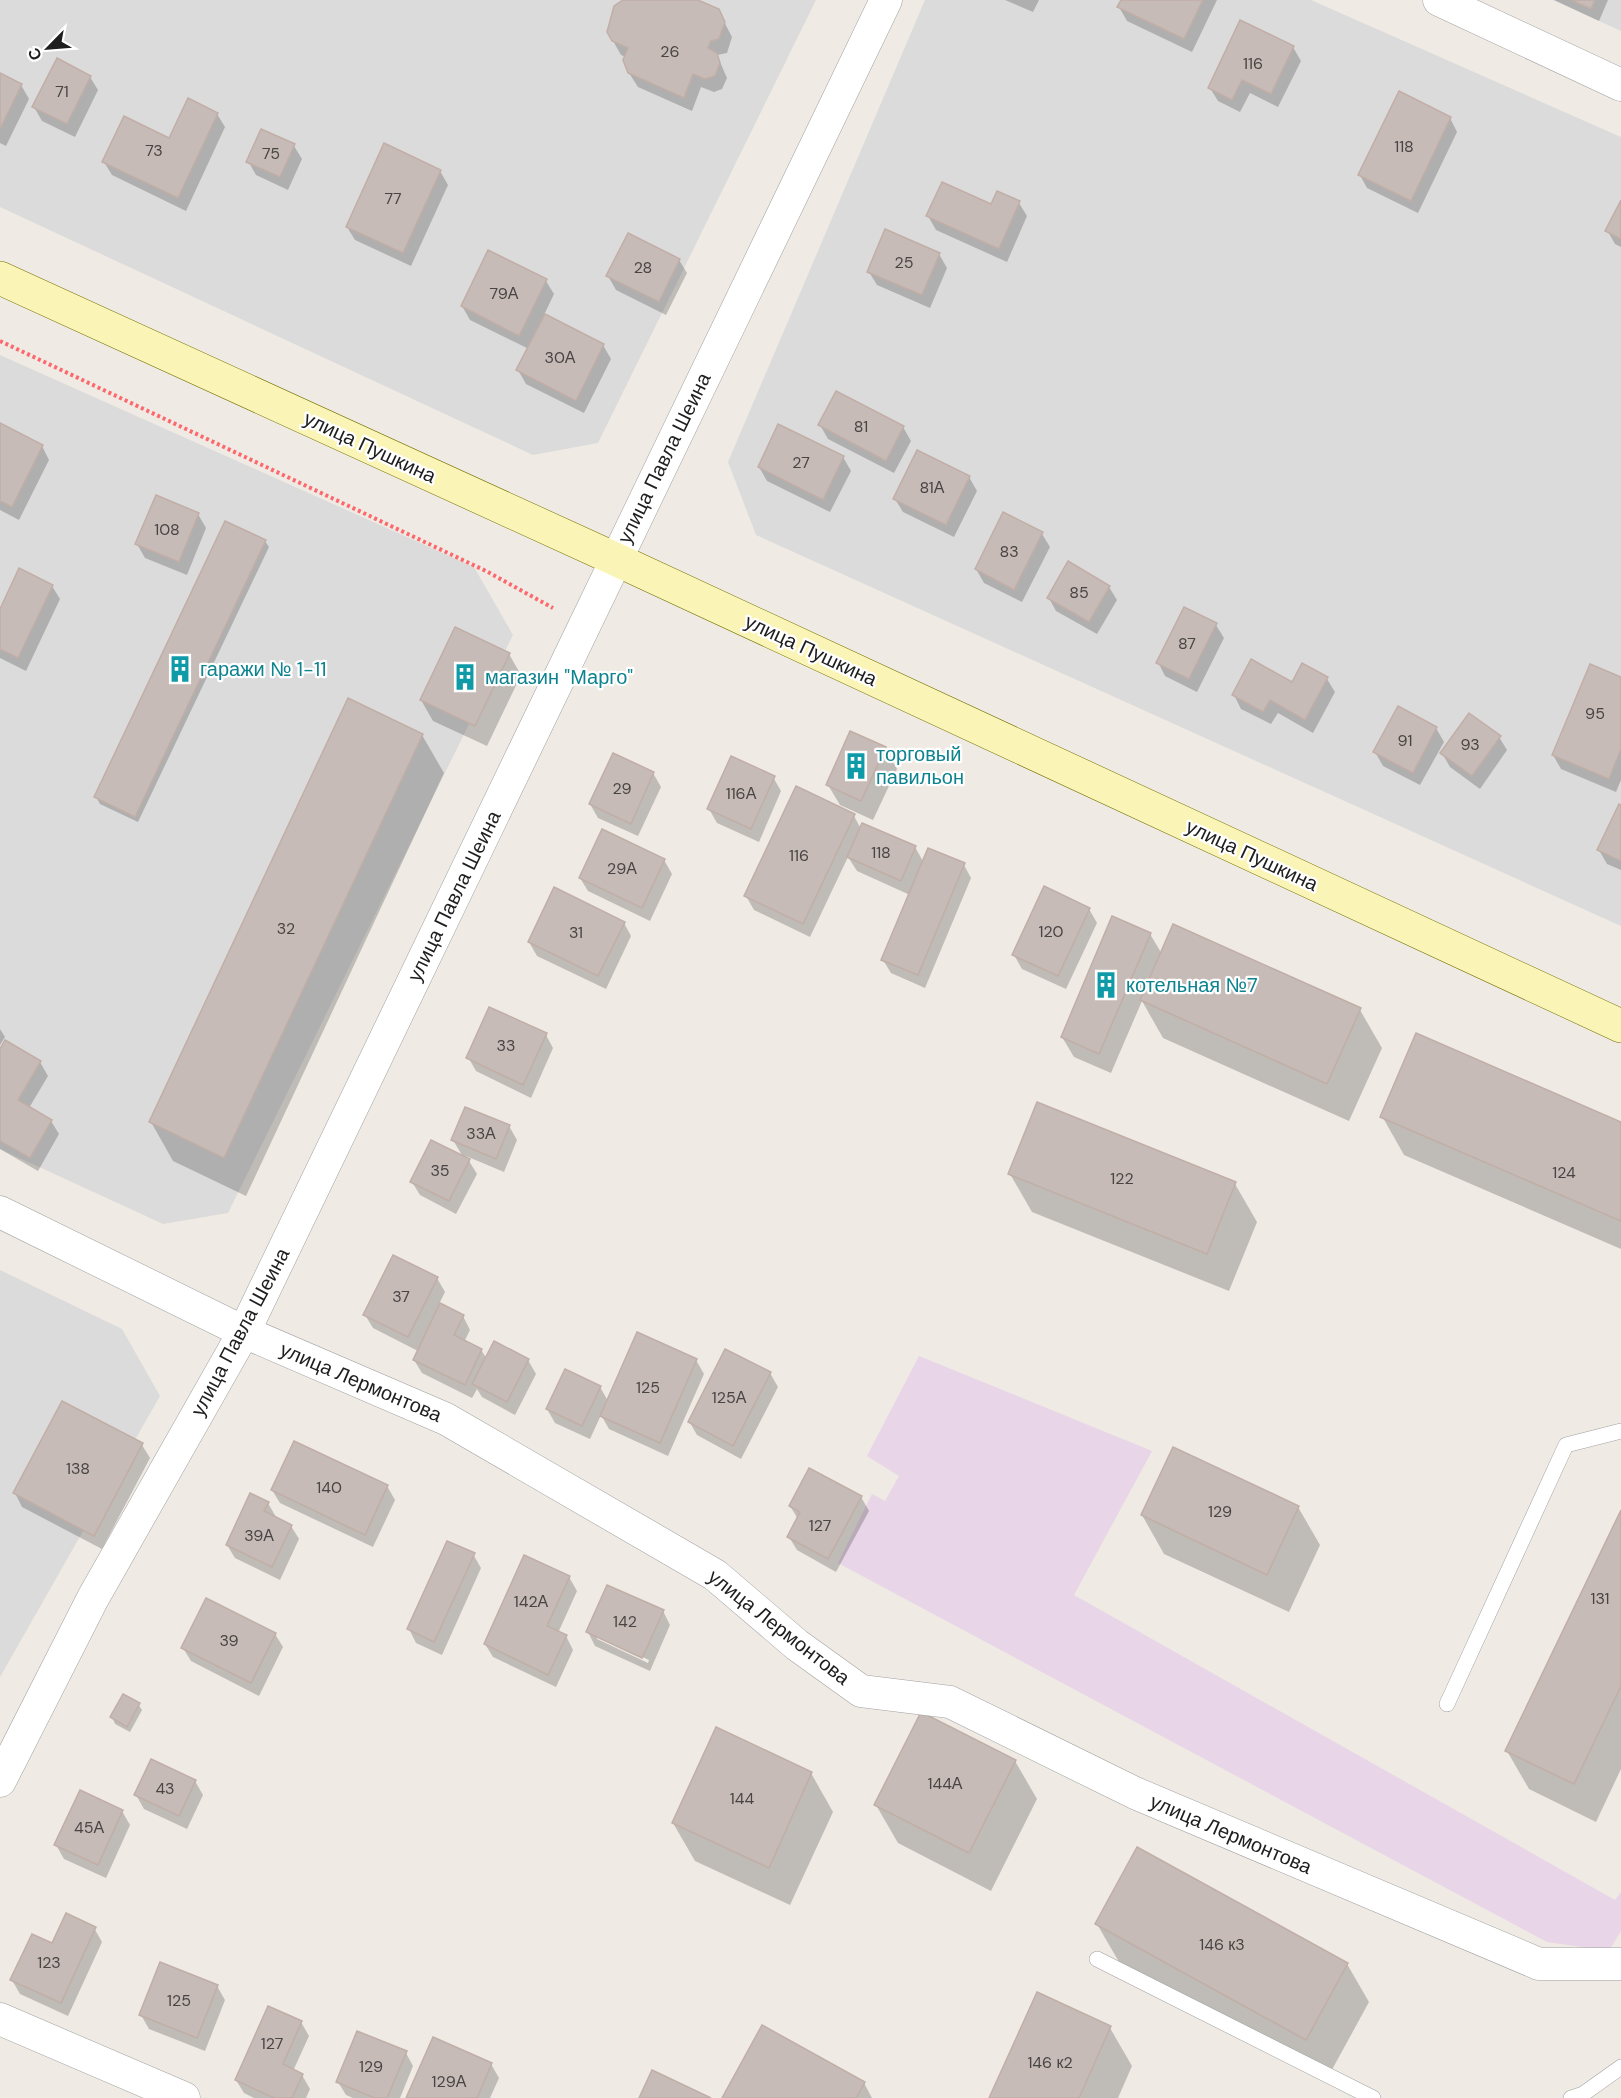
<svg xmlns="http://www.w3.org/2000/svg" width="1621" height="2098" font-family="'DM Sans',sans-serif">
<rect width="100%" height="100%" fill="#efeae4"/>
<g fill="#dcdbdb">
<path d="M 0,0 L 816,0 L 598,443 L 533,455 L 0,207 Z"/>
<path d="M 925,0 L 1311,0 L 1621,137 L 1621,926 L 756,535 L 728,462 Z"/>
<path d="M 1553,0 L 1621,0 L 1621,31 Z"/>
<path d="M 0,355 L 474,567 L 513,635 L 228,1213 L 163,1224 L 0,1149 Z"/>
<path d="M 0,1270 L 122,1329 L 160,1396 L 0,1677 Z"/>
</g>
<path fill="#e8d5e7" d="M 919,1356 L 1152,1451 L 1074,1595 L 1615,1900 L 1621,1892 L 1621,1931 L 1609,1951 L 1547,1942 L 838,1563 L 872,1494 L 885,1501 L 899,1476 L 867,1456 Z"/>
<g fill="#0003" fill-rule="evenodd">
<path d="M 624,0 L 694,0 L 718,10 L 732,37 L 727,53 L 717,55 L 727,78 L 722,89 L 714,92 L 701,87 L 692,111 L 638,87 L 629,73 L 626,57 L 621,55 L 608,32 Z"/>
<path d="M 1005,0 L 1039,0 L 1033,12 Z"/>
<path d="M 1122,0 L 1217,0 L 1192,52 L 1127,21 L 1119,7 Z"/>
<path d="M 1554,0 L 1608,0 L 1599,21 Z"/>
<path d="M 1293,47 L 1301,61 L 1278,107 L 1250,93 L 1240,112 L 1218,101 L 1210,88 Z"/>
<path d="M 0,75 L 21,85 L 29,99 L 6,146 L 0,143 Z"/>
<path d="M 90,77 L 98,90 L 75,137 L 42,121 L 34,107 Z"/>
<path d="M 217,114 L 225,127 L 186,211 L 112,175 L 104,162 L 169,140 Z"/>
<path d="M 1450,118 L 1457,132 L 1418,213 L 1367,188 L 1360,175 Z"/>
<path d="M 262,131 L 294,146 L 302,159 L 288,190 L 256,175 L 248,161 Z"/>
<path d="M 440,171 L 448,185 L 411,266 L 355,240 L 347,227 Z"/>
<path d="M 998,193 L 1019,203 L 1027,216 L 1007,262 L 936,230 L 928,216 L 992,206 Z"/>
<path d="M 1621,203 L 1621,247 L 1615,244 L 1607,230 Z"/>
<path d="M 939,254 L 947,268 L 930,308 L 877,285 L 869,272 Z"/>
<path d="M 679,260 L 687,273 L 666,315 L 616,290 L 608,276 Z"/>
<path d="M 546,281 L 554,294 L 544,315 L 603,345 L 611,359 L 584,413 L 526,384 L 518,370 L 529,349 L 470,320 L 462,306 Z"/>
<path d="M 0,425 L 42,446 L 49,460 L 19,520 L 0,510 Z"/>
<path d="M 820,425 L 903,427 L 911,441 L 894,473 L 828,439 Z"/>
<path d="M 843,457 L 851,471 L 830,512 L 767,481 L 759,467 Z"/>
<path d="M 969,477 L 977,491 L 954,537 L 903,512 L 895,499 Z"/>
<path d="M 198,514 L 206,528 L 187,575 L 145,558 L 137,544 Z"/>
<path d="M 1004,514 L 1042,534 L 1050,547 L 1022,602 L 984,583 L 976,569 Z"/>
<path d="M 265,541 L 269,547 L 138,822 L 100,804 L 96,797 Z"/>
<path d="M 52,586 L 60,599 L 26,671 L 0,658 L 0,613 Z"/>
<path d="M 1109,587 L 1117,600 L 1097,634 L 1056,611 L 1049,598 Z"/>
<path d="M 1216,625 L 1224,638 L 1197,692 L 1165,676 L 1158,662 Z"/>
<path d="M 455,629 L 509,654 L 521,675 L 487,746 L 433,721 L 421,700 Z"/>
<path d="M 1327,679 L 1335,692 L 1313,733 L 1278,713 L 1271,724 L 1241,709 L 1234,695 Z"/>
<path d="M 1621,679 L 1621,780 L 1616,792 L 1561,769 L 1553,755 Z"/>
<path d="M 1436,728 L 1444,742 L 1420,785 L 1383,766 L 1375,752 Z"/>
<path d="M 422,735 L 444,773 L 246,1196 L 173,1161 L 151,1122 Z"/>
<path d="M 1499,737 L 1507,750 L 1480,789 L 1450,767 L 1442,753 Z"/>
<path d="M 885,748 L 897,769 L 873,820 L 840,805 L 828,785 Z"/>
<path d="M 653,773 L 661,787 L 638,836 L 598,818 L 590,804 Z"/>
<path d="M 773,777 L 781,791 L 759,842 L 717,823 L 709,809 Z"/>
<path d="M 1621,806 L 1621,870 L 1607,864 L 1599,850 Z"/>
<path d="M 854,816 L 861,829 L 915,847 L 924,863 L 964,865 L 971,878 L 925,988 L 891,973 L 883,960 L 910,895 L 857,871 L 848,857 L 810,937 L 754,910 L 746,896 Z"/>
<path d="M 664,860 L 672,874 L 650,921 L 588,891 L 580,878 Z"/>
<path d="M 1089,909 L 1097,923 L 1066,989 L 1022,969 L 1014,955 Z"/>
<path d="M 624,923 L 631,936 L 606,989 L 537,956 L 529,942 Z"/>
<path d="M 1150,934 L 1162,954 L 1360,1010 L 1382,1048 L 1349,1121 L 1163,1038 L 1142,1001 L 1111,1073 L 1074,1057 L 1062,1037 Z"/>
<path d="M 0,1029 L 5,1037 L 0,1045 Z"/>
<path d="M 546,1035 L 553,1048 L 531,1098 L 476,1071 L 468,1057 Z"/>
<path d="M 0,1052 L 40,1062 L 48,1076 L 29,1108 L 51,1121 L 59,1134 L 38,1171 L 0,1149 Z"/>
<path d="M 1382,1116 L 1621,1124 L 1621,1249 L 1404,1155 Z"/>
<path d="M 509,1126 L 517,1140 L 504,1172 L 466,1156 L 477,1174 L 456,1214 L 420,1195 L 412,1182 L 463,1157 L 453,1140 Z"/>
<path d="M 1010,1174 L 1235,1184 L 1257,1222 L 1229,1291 L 1032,1212 Z"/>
<path d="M 437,1278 L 445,1292 L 439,1304 L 463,1316 L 470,1330 L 464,1342 L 481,1350 L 487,1359 L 528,1360 L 536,1374 L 515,1415 L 482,1397 L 477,1389 L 472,1398 L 422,1373 L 414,1360 L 418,1351 L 373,1328 L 365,1315 Z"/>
<path d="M 696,1360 L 704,1374 L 668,1456 L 609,1429 L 601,1415 L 590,1439 L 555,1423 L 547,1409 L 600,1387 L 608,1401 Z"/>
<path d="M 770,1373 L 778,1387 L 741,1459 L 697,1435 L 689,1421 Z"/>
<path d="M 142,1445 L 150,1458 L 102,1549 L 22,1507 L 15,1493 Z"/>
<path d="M 387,1486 L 395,1500 L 373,1547 L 280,1503 L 272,1490 Z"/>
<path d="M 861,1497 L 869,1511 L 836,1572 L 797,1550 L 789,1537 L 798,1519 L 790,1506 Z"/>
<path d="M 268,1503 L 276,1517 L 291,1526 L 299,1539 L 280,1580 L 235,1558 L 227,1545 Z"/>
<path d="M 1298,1507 L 1320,1545 L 1289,1612 L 1164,1554 L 1142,1515 Z"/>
<path d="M 1621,1513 L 1621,1769 L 1596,1822 L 1529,1789 L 1507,1751 Z"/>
<path d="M 473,1554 L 481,1568 L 442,1655 L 416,1643 L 409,1629 Z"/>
<path d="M 569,1577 L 577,1591 L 558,1633 L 566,1636 L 573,1650 L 556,1687 L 493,1657 L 485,1644 Z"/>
<path d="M 663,1611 L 670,1625 L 650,1671 L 595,1646 L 588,1632 ZM 597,1636 L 649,1660 L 648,1663 L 597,1639 Z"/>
<path d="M 275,1634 L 283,1647 L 259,1696 L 191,1661 L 183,1648 Z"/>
<path d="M 138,1704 L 142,1710 L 130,1732 L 115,1724 L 112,1717 Z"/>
<path d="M 717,1729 L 811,1773 L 833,1812 L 790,1905 L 695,1861 L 673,1823 Z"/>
<path d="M 1015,1761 L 1037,1799 L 991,1891 L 898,1843 L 876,1805 Z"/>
<path d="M 195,1781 L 203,1795 L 187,1829 L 144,1809 L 136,1795 Z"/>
<path d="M 122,1811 L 130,1825 L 106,1878 L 64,1859 L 56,1845 Z"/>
<path d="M 1097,1924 L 1347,1964 L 1369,2002 L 1328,2077 L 1119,1962 Z"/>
<path d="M 94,1928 L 102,1942 L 68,2016 L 20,1994 L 12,1980 L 53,1945 Z"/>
<path d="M 217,1986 L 225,2000 L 205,2051 L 149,2029 L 141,2015 Z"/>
<path d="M 1038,1994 L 1110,2028 L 1132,2066 L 1118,2098 L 991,2098 Z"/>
<path d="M 301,2022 L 309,2036 L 293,2071 L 302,2075 L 310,2089 L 306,2098 L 254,2098 L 244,2093 L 236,2080 Z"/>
<path d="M 406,2053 L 413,2066 L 400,2098 L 353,2098 L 346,2095 L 338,2082 Z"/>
<path d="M 491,2064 L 499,2078 L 490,2098 L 408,2098 Z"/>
<path d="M 864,2083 L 872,2098 L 724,2098 Z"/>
</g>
<g fill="#c7bbb7" stroke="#c1aea6" stroke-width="1.5">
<path d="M 623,0 L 698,0 L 719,9 L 725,22 L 719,39 L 711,41 L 708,48 L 717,53 L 720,63 L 715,76 L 705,79 L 693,74 L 684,98 L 628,73 L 623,60 L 628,48 L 612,41 L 607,32 L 614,6 Z"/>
<path d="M 1121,0 L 1203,0 L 1184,39 L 1117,7 Z"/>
<path d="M 1571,0 L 1595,0 L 1591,9 Z"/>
<path d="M 1240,20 L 1294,46 L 1271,94 L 1242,80 L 1232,100 L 1208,88 Z"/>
<path d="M 57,58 L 91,76 L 67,124 L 32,107 Z"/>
<path d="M 0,73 L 22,84 L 0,129 Z"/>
<path d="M 1399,91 L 1451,117 L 1411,201 L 1358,175 Z"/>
<path d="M 188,98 L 218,113 L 178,198 L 102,162 L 124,116 L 169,138 Z"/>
<path d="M 261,129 L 295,144 L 280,177 L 246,162 Z"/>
<path d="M 384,143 L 441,170 L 403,253 L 346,227 Z"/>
<path d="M 942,182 L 991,204 L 997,191 L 1020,201 L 999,249 L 926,216 Z"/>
<path d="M 1621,200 L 1621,239 L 1605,231 Z"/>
<path d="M 885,229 L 940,253 L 922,295 L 867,272 Z"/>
<path d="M 628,233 L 680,259 L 659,302 L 606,276 Z"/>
<path d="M 488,250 L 547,279 L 519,336 L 461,306 Z"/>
<path d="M 545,314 L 604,344 L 576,401 L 516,370 Z"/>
<path d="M 836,391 L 904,426 L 886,461 L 818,425 Z"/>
<path d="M 0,423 L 43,445 L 12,507 L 0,501 Z"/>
<path d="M 778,424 L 844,456 L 823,500 L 758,467 Z"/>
<path d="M 917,450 L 970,476 L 946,525 L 893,499 Z"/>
<path d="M 156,495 L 199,513 L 179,562 L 135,544 Z"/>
<path d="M 1003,512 L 1043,532 L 1014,590 L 975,569 Z"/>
<path d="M 225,521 L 266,540 L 135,817 L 94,797 Z"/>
<path d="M 1068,561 L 1110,586 L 1089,622 L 1047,598 Z"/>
<path d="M 19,568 L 53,585 L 18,658 L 0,649 L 0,609 Z"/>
<path d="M 1184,607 L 1217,623 L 1189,679 L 1156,663 Z"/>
<path d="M 455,627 L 510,653 L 475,726 L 420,700 Z"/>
<path d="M 1251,659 L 1292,682 L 1302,663 L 1328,677 L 1305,720 L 1270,700 L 1263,712 L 1232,695 Z"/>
<path d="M 1590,664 L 1621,677 L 1621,749 L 1609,779 L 1552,755 Z"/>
<path d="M 348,698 L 423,734 L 224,1158 L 149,1122 Z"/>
<path d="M 1398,706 L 1437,727 L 1413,773 L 1373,752 Z"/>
<path d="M 1469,713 L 1501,736 L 1472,776 L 1440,753 Z"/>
<path d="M 850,731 L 886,747 L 861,801 L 826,785 Z"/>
<path d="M 613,753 L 654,772 L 631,824 L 589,804 Z"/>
<path d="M 731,756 L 775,776 L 751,829 L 707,809 Z"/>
<path d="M 796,786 L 855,814 L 803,924 L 744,896 Z"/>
<path d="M 1619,804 L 1621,805 L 1621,861 L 1597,850 Z"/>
<path d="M 862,823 L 916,846 L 901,881 L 847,857 Z"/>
<path d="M 602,829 L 665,859 L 642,908 L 579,878 Z"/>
<path d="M 928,848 L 965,863 L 918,975 L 881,960 Z"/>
<path d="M 1044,886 L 1090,908 L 1058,976 L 1012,955 Z"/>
<path d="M 554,887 L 625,922 L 598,976 L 528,942 Z"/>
<path d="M 1112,916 L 1151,933 L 1099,1054 L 1061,1037 Z"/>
<path d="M 1173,924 L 1361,1008 L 1327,1084 L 1140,1000 Z"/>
<path d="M 489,1007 L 547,1033 L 523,1085 L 466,1058 Z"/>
<path d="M 1416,1033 L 1621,1122 L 1621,1221 L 1380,1117 Z"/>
<path d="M 5,1040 L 41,1061 L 18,1100 L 52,1120 L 30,1158 L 0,1141 L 0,1049 Z"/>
<path d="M 1037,1102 L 1236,1182 L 1207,1254 L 1008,1174 Z"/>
<path d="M 465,1107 L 510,1125 L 496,1159 L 451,1140 Z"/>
<path d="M 431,1140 L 470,1159 L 449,1201 L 410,1182 Z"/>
<path d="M 393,1255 L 438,1277 L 408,1337 L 363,1315 Z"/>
<path d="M 440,1303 L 464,1315 L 454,1335 L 482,1349 L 465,1385 L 413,1360 Z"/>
<path d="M 637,1332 L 697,1359 L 660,1443 L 600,1416 Z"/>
<path d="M 494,1341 L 529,1359 L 507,1402 L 472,1384 Z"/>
<path d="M 725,1349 L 771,1372 L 733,1446 L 688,1422 Z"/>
<path d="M 565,1369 L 601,1386 L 582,1426 L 546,1409 Z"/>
<path d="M 62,1401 L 143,1443 L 94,1536 L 13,1493 Z"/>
<path d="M 294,1441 L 388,1485 L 365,1535 L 271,1490 Z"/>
<path d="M 1173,1447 L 1299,1506 L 1267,1575 L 1141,1515 Z"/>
<path d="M 809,1468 L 862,1496 L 828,1559 L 787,1537 L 800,1512 L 789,1506 Z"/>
<path d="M 250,1493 L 269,1502 L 264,1511 L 292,1525 L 272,1567 L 226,1545 Z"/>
<path d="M 1621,1510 L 1621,1686 L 1574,1784 L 1505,1751 Z"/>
<path d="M 447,1541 L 475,1553 L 434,1642 L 407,1629 Z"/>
<path d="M 524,1555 L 570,1576 L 547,1626 L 567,1635 L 548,1675 L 484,1644 Z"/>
<path d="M 607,1585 L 664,1610 L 642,1658 L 586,1632 Z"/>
<path d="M 206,1598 L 276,1633 L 251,1683 L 181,1648 Z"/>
<path d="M 123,1694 L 140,1703 L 127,1727 L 110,1717 Z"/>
<path d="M 921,1712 L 1016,1760 L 969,1853 L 874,1805 Z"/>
<path d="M 716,1727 L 812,1772 L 769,1868 L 672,1823 Z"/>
<path d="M 151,1759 L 196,1780 L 179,1816 L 134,1795 Z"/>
<path d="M 80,1790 L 123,1810 L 98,1865 L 54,1845 Z"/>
<path d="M 1137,1847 L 1348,1963 L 1306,2040 L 1095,1924 Z"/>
<path d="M 66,1913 L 96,1927 L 61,2003 L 10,1980 L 32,1934 L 52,1943 Z"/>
<path d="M 160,1962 L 218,1985 L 197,2038 L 139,2015 Z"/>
<path d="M 1037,1992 L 1111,2026 L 1079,2098 L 989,2098 Z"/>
<path d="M 268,2006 L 302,2021 L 283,2064 L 303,2074 L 292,2098 L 274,2098 L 235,2080 Z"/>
<path d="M 762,2025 L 865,2082 L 856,2098 L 722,2098 Z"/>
<path d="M 357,2031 L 407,2051 L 387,2098 L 375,2098 L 336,2082 Z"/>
<path d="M 433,2037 L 492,2063 L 477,2098 L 406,2098 Z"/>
<path d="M 652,2070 L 711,2098 L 639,2098 Z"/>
</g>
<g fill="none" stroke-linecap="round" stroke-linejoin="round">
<defs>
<g id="lane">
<path d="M 1447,1704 L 1566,1445 L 1621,1431"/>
<path d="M 1097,1959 L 1373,2098"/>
<path d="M 1571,2098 L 1583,2094 L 1621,2067"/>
</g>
<g id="street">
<path d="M 1439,0 L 1621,85"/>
<path d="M 0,1212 L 244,1332 L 446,1419 L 715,1575 L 797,1645 L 861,1691 L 950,1702 L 1135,1793 L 1539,1964 L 1621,1964"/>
<path d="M 0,1781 L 93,1598 L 244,1332 L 886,0"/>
<path d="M 0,2019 L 184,2098"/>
</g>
<path id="secondary" d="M 0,278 L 615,559 L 1621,1026"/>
</defs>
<use href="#lane" stroke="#a2a2a2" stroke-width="16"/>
<use href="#street" stroke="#a2a2a2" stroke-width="33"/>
<use href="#secondary" stroke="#767303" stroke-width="34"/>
<path stroke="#fc686c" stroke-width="4" stroke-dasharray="3 3" stroke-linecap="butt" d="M 0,341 L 486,571 L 553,608"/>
<use href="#lane" stroke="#fff" stroke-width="15"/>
<use href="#street" stroke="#fff" stroke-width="32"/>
<use href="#secondary" stroke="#faf5b6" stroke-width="33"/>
</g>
<defs>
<symbol id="building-bare" viewBox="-9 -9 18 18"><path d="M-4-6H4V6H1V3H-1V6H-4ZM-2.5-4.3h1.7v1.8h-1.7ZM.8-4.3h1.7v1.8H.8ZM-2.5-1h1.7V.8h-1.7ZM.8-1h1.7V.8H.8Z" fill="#0f9aa8" stroke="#fff" stroke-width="2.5" paint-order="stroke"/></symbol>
</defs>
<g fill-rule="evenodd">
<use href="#building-bare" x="161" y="650" width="38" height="38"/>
<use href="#building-bare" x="446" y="658" width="38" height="38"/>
<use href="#building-bare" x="837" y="747" width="38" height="38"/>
<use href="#building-bare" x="1087" y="966" width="38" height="38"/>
</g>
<g text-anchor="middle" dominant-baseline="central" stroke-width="4.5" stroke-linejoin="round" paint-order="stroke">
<g font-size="16" fill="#484544">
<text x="670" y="51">26</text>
<text x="1253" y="63">116</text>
<text x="62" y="91">71</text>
<text x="1404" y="146">118</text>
<text x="154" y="150">73</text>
<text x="271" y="153">75</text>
<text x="393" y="198">77</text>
<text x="904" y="262">25</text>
<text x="643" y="267">28</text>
<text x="504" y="293">79А</text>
<text x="560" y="357">30А</text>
<text x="861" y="426">81</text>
<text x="801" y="462">27</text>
<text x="932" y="487">81А</text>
<text x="167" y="529">108</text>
<text x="1009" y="551">83</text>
<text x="1079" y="592">85</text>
<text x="1187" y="643">87</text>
<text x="1595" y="713">95</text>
<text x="1405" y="740">91</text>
<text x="1470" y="744">93</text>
<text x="622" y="788">29</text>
<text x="741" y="793">116А</text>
<text x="881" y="852">118</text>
<text x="799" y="855">116</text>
<text x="622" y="868">29А</text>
<text x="286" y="928">32</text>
<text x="1051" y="931">120</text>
<text x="576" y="932">31</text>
<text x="506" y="1045">33</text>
<text x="481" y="1133">33А</text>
<text x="440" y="1170">35</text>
<text x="1564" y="1172">124</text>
<text x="1122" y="1178">122</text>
<text x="401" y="1296">37</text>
<text x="648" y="1387">125</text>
<text x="729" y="1397">125А</text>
<text x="78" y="1468">138</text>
<text x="329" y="1487">140</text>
<text x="1220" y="1511">129</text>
<text x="820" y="1525">127</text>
<text x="259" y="1535">39А</text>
<text x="1600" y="1598">131</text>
<text x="531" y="1601">142А</text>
<text x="625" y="1621">142</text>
<text x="229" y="1640">39</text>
<text x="945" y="1783">144А</text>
<text x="165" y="1788">43</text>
<text x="742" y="1798">144</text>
<text x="89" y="1827">45А</text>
<text x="1222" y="1944">146 к3</text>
<text x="49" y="1962">123</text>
<text x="179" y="2000">125</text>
<text x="272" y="2043">127</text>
<text x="1050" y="2062">146 к2</text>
<text x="371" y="2066">129</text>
<text x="449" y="2081">129А</text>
</g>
<g font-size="20" fill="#1e1e1e" stroke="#fff">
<text transform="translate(370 447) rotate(25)">улица Пушкина</text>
<text transform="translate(664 458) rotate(-64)">улица Павла Шеина</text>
<text transform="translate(811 650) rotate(25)">улица Пушкина</text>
<text transform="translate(1252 855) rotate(25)">улица Пушкина</text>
<text transform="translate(454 896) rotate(-64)">улица Павла Шеина</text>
<text transform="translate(240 1332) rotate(-62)">улица Павла Шеина</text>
<text transform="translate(361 1382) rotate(23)">улица Лермонтова</text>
<text transform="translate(779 1627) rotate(38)">улица Лермонтова</text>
<text transform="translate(1231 1834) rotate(23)">улица Лермонтова</text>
</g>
<g font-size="20" fill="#0d838f" stroke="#fff" text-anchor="start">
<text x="200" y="669">гаражи № 1-11</text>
<text x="485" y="677">магазин "Марго"</text>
<text x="876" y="754">торговый<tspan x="876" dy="23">павильон</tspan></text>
<text x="1126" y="985">котельная №7</text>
</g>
</g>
<g transform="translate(48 48) rotate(245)" stroke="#ffffff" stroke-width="4.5" paint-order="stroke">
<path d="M0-4.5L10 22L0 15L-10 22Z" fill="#1e1e1e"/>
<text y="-9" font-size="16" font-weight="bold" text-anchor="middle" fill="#1e1e1e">С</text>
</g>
</svg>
